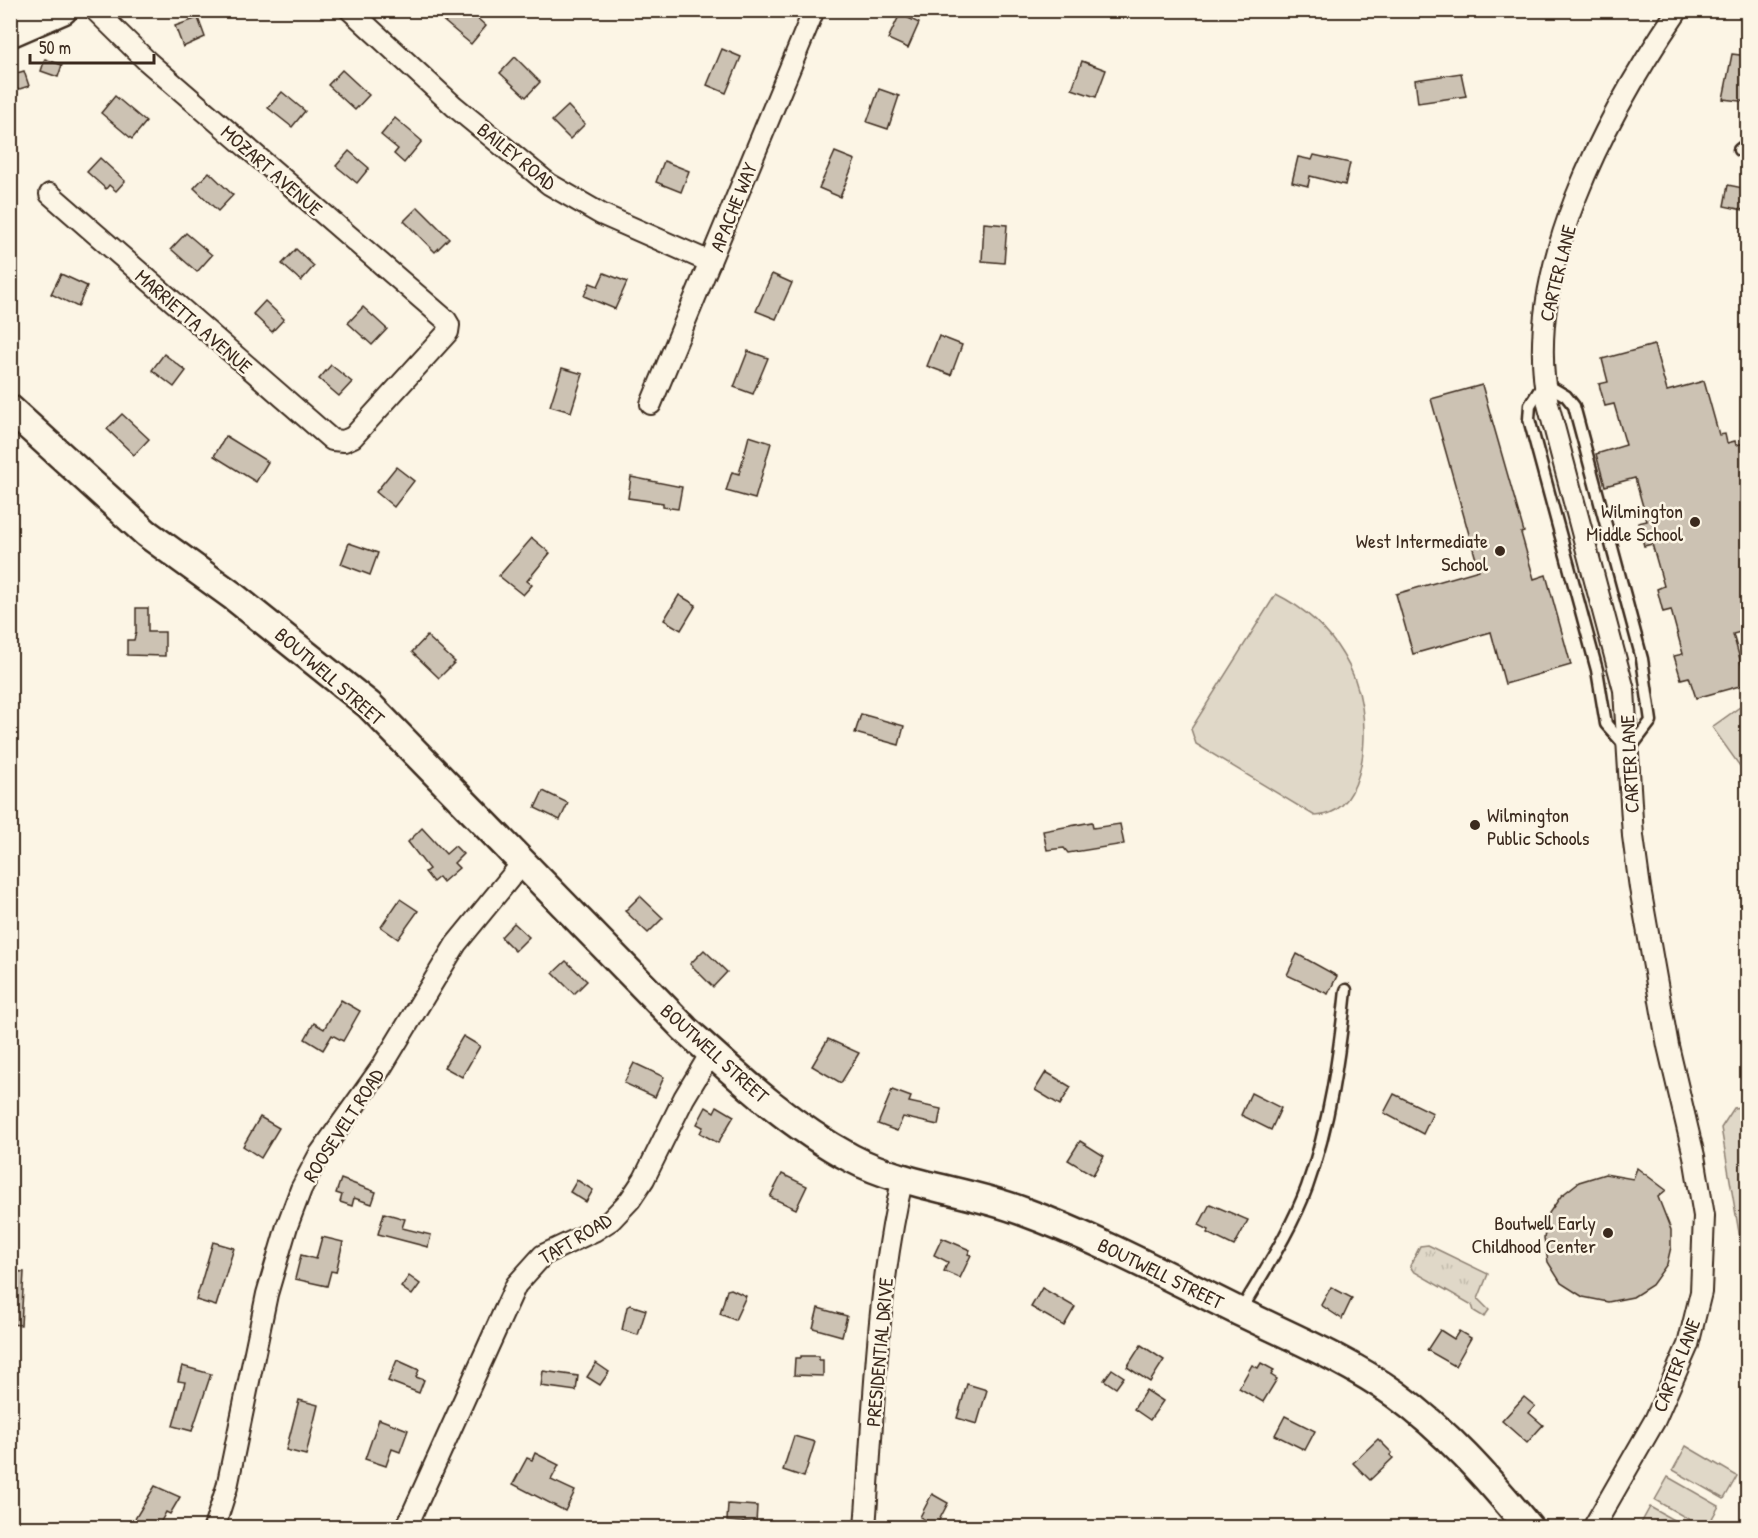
<svg xmlns="http://www.w3.org/2000/svg" width="1758" height="1538" font-family="'Patrick Hand',sans-serif">
<defs>
<pattern id="park-tufts" width="24" height="20" patternUnits="userSpaceOnUse" patternTransform="scale(1.5)"><rect width="24" height="20" fill="#e0d8c8"/><path d="M3 7l-1-3M5 7V3M7 7l1-3M15 17l-1-3M17 17v-4M19 17l1-3" fill="none" stroke="#c1baab"/></pattern>
</defs>
<rect width="100%" height="100%" fill="#fcf5e5"/>
<filter id="ink" filterUnits="userSpaceOnUse"><feTurbulence type="fractalNoise" baseFrequency=".0167" numOctaves="2"/><feDisplacementMap in="SourceGraphic" scale="12" xChannelSelector="R" yChannelSelector="G"/><feConvolveMatrix kernelMatrix="1 2 1 2 8 2 1 2 1" color-interpolation-filters="sRGB"/></filter>
<g filter="url(#ink)">
<g fill="#e0d8c8" stroke="#8e8173" stroke-width="1.5">
<path d="M 1276,594 C 1304,608 1327,628 1343,655 C 1353,671 1359,688 1362,707 C 1368,742 1363,815 1315,816 L 1196,744 L 1191,729 Z"/>
<path d="M 1747,702 L 1747,776 L 1712,727 Z"/>
<path d="M 1747,1106 L 1748,1106 L 1747,1279 L 1721,1128 L 1734,1108 Z"/>
<path d="M 1686,1446 L 1737,1476 L 1724,1499 L 1673,1470 Z"/>
<path d="M 1668,1477 L 1719,1506 L 1707,1527 L 1702,1527 L 1655,1500 Z"/>
<path d="M 1650,1507 L 1686,1527 L 1639,1527 Z"/>
</g>
<path fill="url(#park-tufts)" stroke="#8e8173" stroke-width="1.5" d="M 1428,1245 L 1488,1274 L 1478,1299 L 1489,1310 L 1484,1317 L 1474,1311 L 1472,1305 L 1413,1271 L 1410,1266 L 1420,1246 Z"/>
<g fill="#ccc2b3" stroke="#3b2a1e" stroke-width="1.5">
<path d="M 447,10 L 468,10 L 486,26 L 471,44 L 440,18 Z"/>
<path d="M 900,14 L 919,23 L 908,48 L 888,39 Z"/>
<path d="M 198,18 L 205,37 L 183,47 L 175,26 Z"/>
<path d="M 722,49 L 741,57 L 726,93 L 707,85 Z"/>
<path d="M 1732,54 L 1748,56 L 1748,102 L 1723,99 Z"/>
<path d="M 515,57 L 540,82 L 526,97 L 500,73 Z"/>
<path d="M 45,59 L 62,65 L 58,77 L 41,71 Z"/>
<path d="M 1082,61 L 1106,70 L 1096,97 L 1072,89 Z"/>
<path d="M 342,70 L 369,95 L 355,110 L 328,85 Z"/>
<path d="M 24,71 L 29,86 L 10,92 L 10,75 Z"/>
<path d="M 1461,73 L 1466,96 L 1418,103 L 1415,80 Z"/>
<path d="M 879,89 L 899,96 L 888,129 L 867,122 Z"/>
<path d="M 282,92 L 305,111 L 292,127 L 268,108 Z"/>
<path d="M 115,96 L 146,122 L 132,139 L 101,113 Z"/>
<path d="M 568,106 L 585,124 L 570,139 L 552,121 Z"/>
<path d="M 395,118 L 422,141 L 404,163 L 394,154 L 398,149 L 381,135 Z"/>
<path d="M 349,151 L 369,168 L 357,183 L 336,166 Z"/>
<path d="M 835,152 L 855,160 L 840,197 L 819,188 Z"/>
<path d="M 1314,155 L 1350,163 L 1345,185 L 1310,176 L 1308,186 L 1292,182 L 1298,157 L 1312,160 Z"/>
<path d="M 100,158 L 125,181 L 116,191 L 109,185 L 106,189 L 87,172 Z"/>
<path d="M 664,161 L 689,171 L 681,192 L 656,182 Z"/>
<path d="M 209,172 L 233,195 L 218,211 L 194,188 Z"/>
<path d="M 1728,185 L 1748,189 L 1748,211 L 1724,206 Z"/>
<path d="M 418,207 L 449,238 L 435,252 L 404,221 Z"/>
<path d="M 984,223 L 1007,225 L 1004,263 L 982,261 Z"/>
<path d="M 186,233 L 212,255 L 197,272 L 171,249 Z"/>
<path d="M 296,249 L 314,266 L 301,281 L 282,264 Z"/>
<path d="M 604,273 L 627,282 L 615,309 L 584,296 L 590,283 L 598,286 Z"/>
<path d="M 61,274 L 87,286 L 78,307 L 51,294 Z"/>
<path d="M 772,274 L 792,283 L 776,319 L 756,311 Z"/>
<path d="M 265,301 L 284,319 L 272,332 L 253,314 Z"/>
<path d="M 363,307 L 387,329 L 372,345 L 348,323 Z"/>
<path d="M 939,336 L 962,345 L 951,375 L 927,366 Z"/>
<path d="M 1654,345 L 1667,391 L 1704,381 L 1719,435 L 1725,434 L 1727,443 L 1735,441 L 1736,445 L 1745,443 L 1748,452 L 1748,630 L 1733,634 L 1747,684 L 1696,698 L 1689,677 L 1681,679 L 1674,656 L 1683,654 L 1671,610 L 1663,612 L 1657,589 L 1664,586 L 1652,544 L 1644,546 L 1638,523 L 1647,521 L 1635,478 L 1605,486 L 1596,454 L 1626,445 L 1614,404 L 1605,406 L 1599,384 L 1608,382 L 1602,359 Z"/>
<path d="M 748,351 L 768,358 L 753,394 L 734,387 Z"/>
<path d="M 164,354 L 186,371 L 174,387 L 152,370 Z"/>
<path d="M 331,365 L 352,382 L 339,396 L 319,379 Z"/>
<path d="M 562,368 L 583,374 L 571,412 L 550,406 Z"/>
<path d="M 1482,385 L 1524,532 L 1521,533 L 1534,579 L 1546,575 L 1571,665 L 1505,684 L 1491,632 L 1413,654 L 1396,594 L 1479,570 L 1431,399 Z"/>
<path d="M 122,414 L 149,439 L 134,455 L 107,429 Z"/>
<path d="M 226,436 L 268,462 L 256,482 L 214,456 Z"/>
<path d="M 749,436 L 771,443 L 755,499 L 726,491 L 732,472 L 739,474 Z"/>
<path d="M 396,467 L 414,481 L 394,507 L 376,492 Z"/>
<path d="M 631,477 L 682,487 L 678,509 L 663,507 L 663,503 L 628,498 Z"/>
<path d="M 532,538 L 550,553 L 527,581 L 532,585 L 523,595 L 499,576 Z"/>
<path d="M 349,543 L 378,553 L 370,575 L 341,564 Z"/>
<path d="M 679,595 L 696,605 L 681,630 L 664,620 Z"/>
<path d="M 136,608 L 148,608 L 148,632 L 165,632 L 165,656 L 127,655 L 127,640 L 134,640 L 136,632 Z"/>
<path d="M 427,636 L 455,662 L 439,678 L 412,652 Z"/>
<path d="M 861,714 L 904,726 L 899,745 L 855,733 Z"/>
<path d="M 543,791 L 568,803 L 560,820 L 535,808 Z"/>
<path d="M 1092,822 L 1093,828 L 1120,824 L 1124,844 L 1068,853 L 1064,848 L 1047,850 L 1043,831 Z"/>
<path d="M 422,828 L 446,854 L 455,846 L 463,854 L 454,863 L 459,868 L 443,882 L 439,877 L 433,882 L 425,872 L 429,869 L 408,842 Z"/>
<path d="M 640,896 L 663,918 L 648,933 L 625,911 Z"/>
<path d="M 400,899 L 418,911 L 398,939 L 381,927 Z"/>
<path d="M 514,923 L 529,937 L 515,951 L 501,937 Z"/>
<path d="M 704,950 L 727,972 L 713,987 L 690,964 Z"/>
<path d="M 1297,954 L 1337,976 L 1328,994 L 1287,975 Z"/>
<path d="M 566,961 L 587,981 L 574,994 L 553,973 Z"/>
<path d="M 341,1000 L 360,1011 L 343,1041 L 332,1035 L 323,1050 L 305,1039 L 314,1023 L 324,1029 Z"/>
<path d="M 463,1036 L 480,1046 L 462,1077 L 444,1067 Z"/>
<path d="M 828,1039 L 859,1053 L 841,1083 L 812,1066 Z"/>
<path d="M 634,1063 L 664,1077 L 655,1097 L 624,1083 Z"/>
<path d="M 1046,1072 L 1071,1087 L 1060,1105 L 1035,1090 Z"/>
<path d="M 892,1090 L 911,1097 L 909,1102 L 941,1109 L 938,1125 L 903,1117 L 897,1131 L 878,1124 Z"/>
<path d="M 1251,1093 L 1281,1108 L 1271,1130 L 1241,1115 Z"/>
<path d="M 1394,1094 L 1433,1113 L 1423,1134 L 1384,1113 Z"/>
<path d="M 717,1106 L 734,1116 L 718,1143 L 700,1133 L 703,1127 L 697,1124 L 706,1107 L 714,1112 Z"/>
<path d="M 260,1117 L 279,1128 L 261,1158 L 243,1146 Z"/>
<path d="M 1080,1141 L 1104,1156 L 1093,1175 L 1068,1160 Z"/>
<path d="M 1637,1168 L 1666,1190 L 1658,1197 L 1671,1230 L 1671,1247 L 1667,1264 L 1652,1285 L 1633,1297 L 1608,1302 L 1583,1297 L 1561,1283 L 1548,1262 L 1544,1238 L 1549,1213 L 1561,1196 L 1579,1182 L 1605,1174 L 1633,1179 Z"/>
<path d="M 782,1174 L 807,1186 L 796,1209 L 770,1197 Z"/>
<path d="M 341,1179 L 376,1192 L 372,1204 L 354,1198 L 352,1206 L 340,1202 L 342,1195 L 336,1193 Z"/>
<path d="M 577,1180 L 593,1190 L 586,1202 L 570,1192 Z"/>
<path d="M 1210,1204 L 1248,1220 L 1234,1246 L 1207,1233 L 1209,1230 L 1199,1225 Z"/>
<path d="M 384,1213 L 405,1219 L 402,1228 L 431,1235 L 428,1247 L 378,1234 Z"/>
<path d="M 322,1237 L 343,1242 L 336,1272 L 331,1271 L 327,1286 L 295,1279 L 301,1255 L 316,1259 Z"/>
<path d="M 942,1238 L 970,1250 L 968,1254 L 971,1255 L 960,1278 L 944,1271 L 948,1262 L 934,1255 Z"/>
<path d="M 213,1242 L 234,1248 L 216,1306 L 196,1300 Z"/>
<path d="M 10,1271 L 24,1272 L 21,1325 L 10,1324 Z"/>
<path d="M 409,1276 L 420,1284 L 412,1295 L 401,1287 Z"/>
<path d="M 1331,1287 L 1352,1298 L 1342,1319 L 1321,1305 Z"/>
<path d="M 1042,1288 L 1075,1307 L 1064,1326 L 1031,1307 Z"/>
<path d="M 731,1289 L 746,1296 L 735,1320 L 720,1314 L 727,1290 Z"/>
<path d="M 630,1305 L 646,1310 L 638,1335 L 622,1330 L 627,1307 Z"/>
<path d="M 818,1308 L 847,1316 L 842,1336 L 813,1328 Z"/>
<path d="M 1440,1330 L 1454,1339 L 1459,1331 L 1471,1338 L 1455,1366 L 1427,1350 Z"/>
<path d="M 1141,1345 L 1164,1360 L 1150,1382 L 1127,1367 Z"/>
<path d="M 801,1356 L 819,1356 L 819,1360 L 823,1360 L 823,1376 L 794,1375 L 795,1358 L 801,1358 Z"/>
<path d="M 397,1360 L 419,1370 L 416,1377 L 424,1380 L 419,1393 L 388,1381 Z"/>
<path d="M 596,1363 L 609,1372 L 600,1385 L 587,1377 Z"/>
<path d="M 1261,1363 L 1274,1370 L 1271,1375 L 1277,1379 L 1263,1402 L 1239,1388 L 1252,1365 L 1258,1368 Z"/>
<path d="M 182,1366 L 211,1374 L 192,1431 L 173,1426 L 185,1382 L 178,1381 Z"/>
<path d="M 1112,1369 L 1124,1377 L 1116,1388 L 1104,1380 Z"/>
<path d="M 543,1371 L 578,1376 L 576,1391 L 541,1386 Z"/>
<path d="M 967,1384 L 987,1390 L 977,1424 L 957,1418 Z"/>
<path d="M 1146,1390 L 1163,1401 L 1150,1420 L 1134,1409 Z"/>
<path d="M 1524,1397 L 1535,1406 L 1529,1413 L 1543,1425 L 1527,1443 L 1502,1421 Z"/>
<path d="M 299,1400 L 318,1405 L 306,1455 L 286,1450 Z"/>
<path d="M 1285,1416 L 1315,1431 L 1305,1450 L 1275,1435 Z"/>
<path d="M 379,1419 L 408,1430 L 400,1452 L 392,1449 L 386,1466 L 365,1459 Z"/>
<path d="M 794,1436 L 815,1442 L 804,1477 L 783,1470 Z"/>
<path d="M 1378,1439 L 1392,1453 L 1390,1455 L 1393,1458 L 1370,1480 L 1353,1463 Z"/>
<path d="M 535,1453 L 559,1465 L 551,1480 L 575,1491 L 565,1511 L 513,1484 L 527,1458 L 532,1460 Z"/>
<path d="M 155,1486 L 180,1497 L 170,1514 L 166,1512 L 158,1527 L 130,1527 Z"/>
<path d="M 932,1494 L 948,1503 L 936,1526 L 920,1517 Z"/>
<path d="M 728,1504 L 757,1506 L 756,1523 L 727,1521 Z"/>
</g>
<g fill="none" stroke-linecap="round" stroke-linejoin="round">
<defs>
<g id="lane">
<path d="M 1739,150 L 1748,143"/>
<path d="M 1544,383 L 1566,396 L 1574,406 L 1642,659 L 1651,721 L 1629,750 L 1606,724 L 1597,670 L 1529,419 L 1530,405 Z"/>
<path d="M 1240,1312 C 1264,1271 1291,1231 1307,1187 C 1330,1123 1339,1057 1346,990"/>
</g>
<g id="street">
<path d="M 350,10 L 454,106 L 549,184 L 601,214 L 710,262"/>
<path d="M 50,194 L 332,440 L 344,441 L 353,437 L 448,332 L 449,325 L 446,320 L 147,61 L 95,10"/>
<path d="M 651,404 L 814,10"/>
<path d="M 214,1528 L 227,1487 L 267,1294 L 287,1226 L 301,1189 L 319,1155 L 381,1068 L 456,944 L 523,862"/>
<path d="M 406,1528 L 516,1285 L 543,1255 L 594,1231 L 611,1220 L 630,1200 L 644,1179 L 684,1098 L 711,1053"/>
<path d="M 865,1528 C 874,1410 876,1292 903,1177"/>
<path d="M 1593,1528 L 1655,1420 L 1688,1345 L 1701,1292 L 1704,1216 L 1694,1156 L 1668,1046 L 1640,888 L 1633,836 L 1624,690 L 1548,404 C 1521,272 1606,116 1678,10"/>
</g>
<g id="secondary">
<path d="M 10,33 L 63,10"/>
<path d="M 10,409 L 146,533 L 233,596 L 369,705 L 685,1029 C 737,1076 789,1125 851,1158 C 904,1186 967,1190 1022,1211 C 1096,1238 1165,1275 1236,1310 C 1289,1336 1346,1359 1395,1394 C 1446,1431 1488,1478 1529,1528"/>
</g>
</defs>
<use href="#lane" stroke="#3b2a1e" stroke-width="15"/>
<use href="#street" stroke="#3b2a1e" stroke-width="24"/>
<use href="#secondary" stroke="#3b2a1e" stroke-width="32"/>
<use href="#lane" stroke="#fcf5e5" stroke-width="10"/>
<use href="#street" stroke="#fcf5e5" stroke-width="20"/>
<use href="#secondary" stroke="#fcf5e5" stroke-width="27"/>
</g>
</g>
<g fill="#3b2a1e" stroke="#fcf5e5" stroke-width="2">
<circle cx="1695" cy="522" r="6"/>
<circle cx="1500" cy="551" r="6"/>
<circle cx="1475" cy="825" r="6"/>
<circle cx="1608" cy="1233" r="6"/>
</g>
<g text-anchor="middle" dominant-baseline="central" stroke-width="5" stroke-linejoin="round" paint-order="stroke">
<g font-size="20" fill="#3b2a1e" stroke="#fcf5e5">
<text transform="translate(517 156) rotate(39)">BAILEY ROAD</text>
<text transform="translate(272 170) rotate(41)">MOZART AVENUE</text>
<text transform="translate(733 207) rotate(-68)">APACHE WAY</text>
<text transform="translate(1557 273) rotate(-76)">CARTER LANE</text>
<text transform="translate(194 321) rotate(41)">MARRIETTA AVENUE</text>
<text transform="translate(330 676) rotate(41)">BOUTWELL STREET</text>
<text transform="translate(1629 764) rotate(-93)">CARTER LANE</text>
<text transform="translate(715 1053) rotate(42)">BOUTWELL STREET</text>
<text transform="translate(343 1125) rotate(-57)">ROOSEVELT ROAD</text>
<text transform="translate(575 1238) rotate(-31)">TAFT ROAD</text>
<text transform="translate(1161 1273) rotate(26)">BOUTWELL STREET</text>
<text transform="translate(879 1352) rotate(-85)">PRESIDENTIAL DRIVE</text>
<text transform="translate(1676 1365) rotate(-69)">CARTER LANE</text>
</g>
<g font-size="20" fill="#3b2a1e" stroke="#fcf5e5" text-anchor="end">
<text x="1683" y="510">Wilmington<tspan x="1683" dy="23">Middle School</tspan></text>
<text x="1488" y="540">West Intermediate<tspan x="1488" dy="23">School</tspan></text>
<text x="1487" y="814" text-anchor="start">Wilmington<tspan x="1487" dy="23">Public Schools</tspan></text>
<text x="1596" y="1222">Boutwell Early<tspan x="1596" dy="23">Childhood Center</tspan></text>
</g>
</g>
<rect width="1758" height="1538" fill="none" stroke="#fcf5e5" stroke-width="36"/>
<rect x="18" y="18" width="1722" height="1502" fill="none" stroke="#3b2a1e" stroke-width="2" filter="url(#ink)"/>
<path d="M30 54v9h124v-9" fill="none" stroke="#3b2a1e" stroke-width="3"/>
<text x="39" y="54" font-size="18" fill="#3b2a1e" stroke="#fcf5e5" stroke-width="4.5" paint-order="stroke">50 m</text>
</svg>
